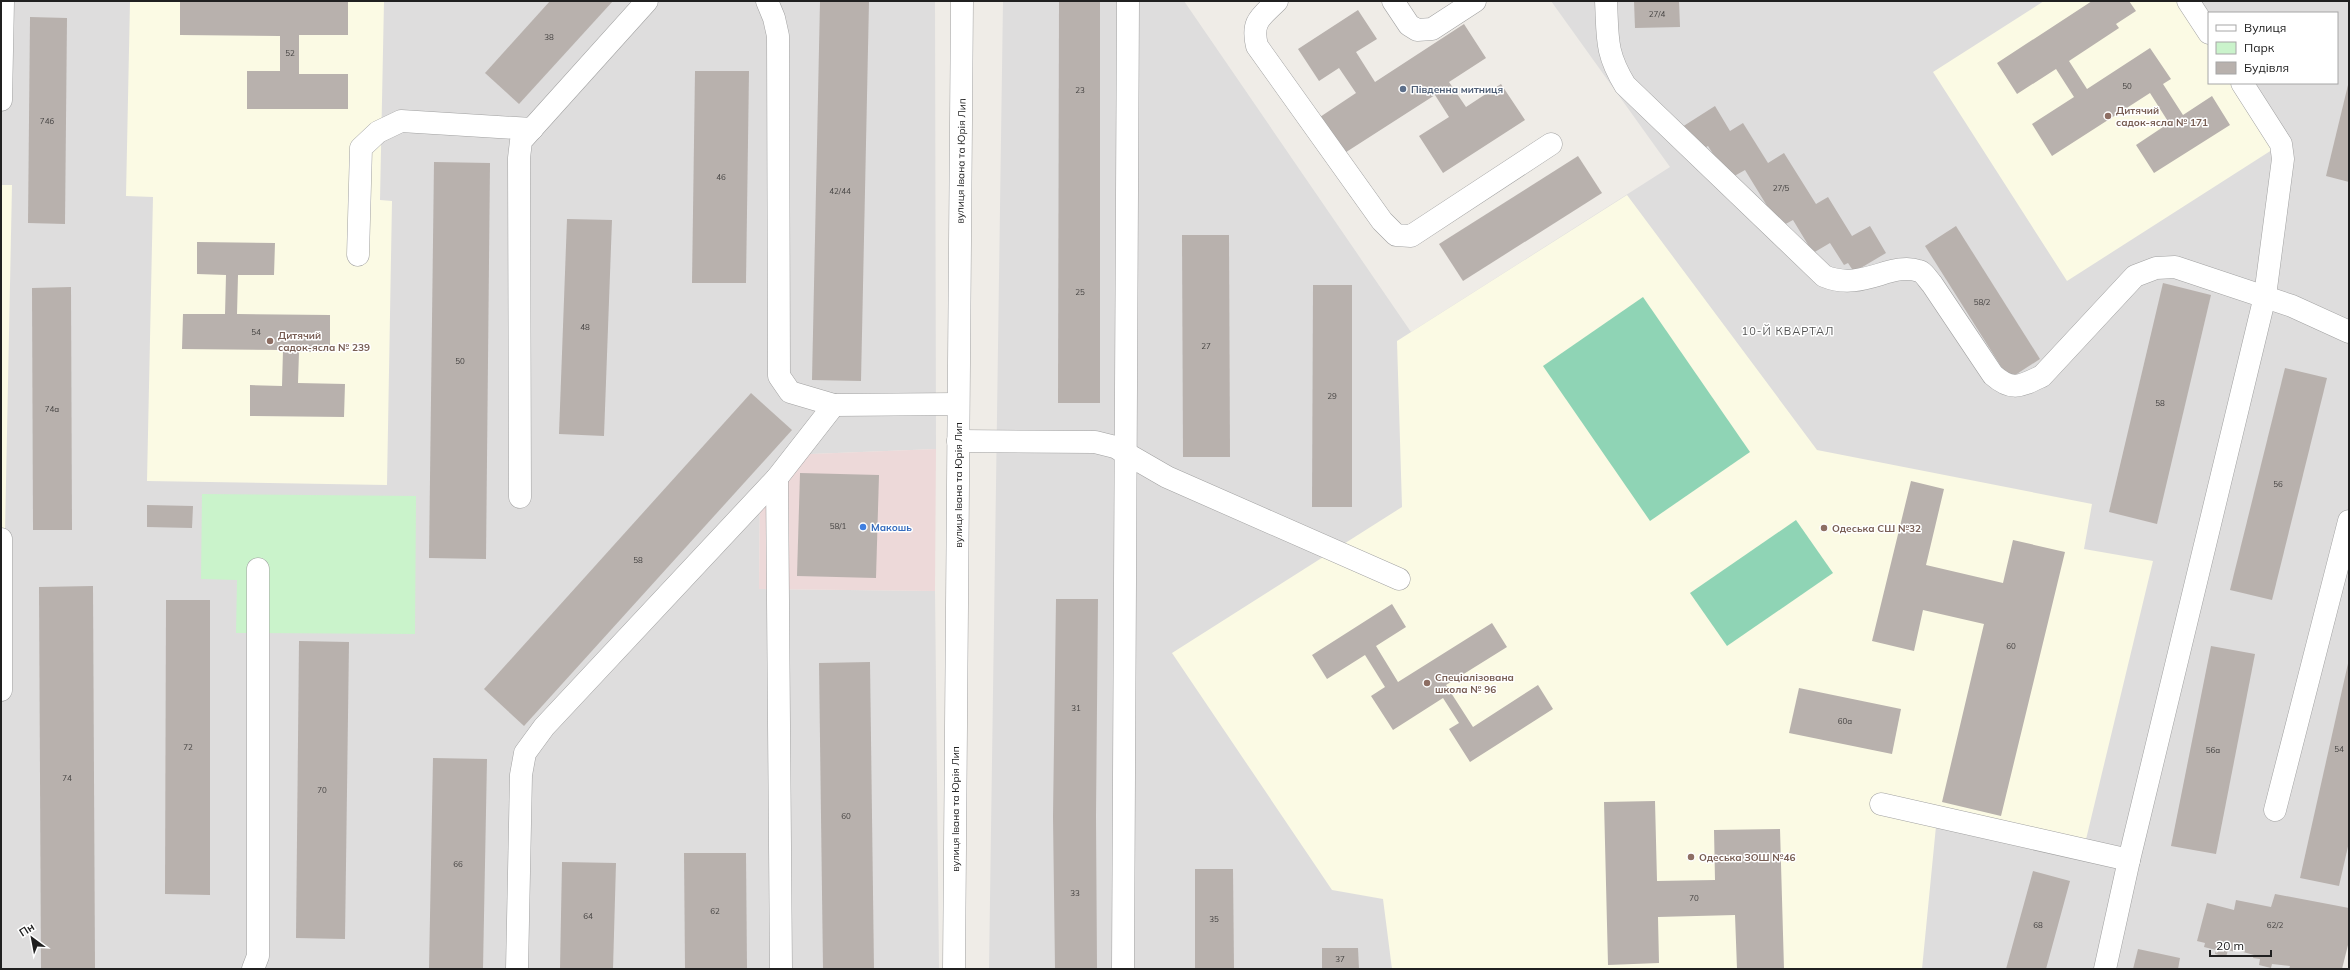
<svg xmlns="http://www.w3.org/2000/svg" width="2350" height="970" font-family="Mulish,sans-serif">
<rect width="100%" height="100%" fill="#efece7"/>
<g fill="#dedddd" fill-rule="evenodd">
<path d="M 1,1 L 935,1 L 936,449 L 786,455 L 760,486 L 759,589 L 935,591 L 939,969 L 1,969 Z"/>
<path d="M 1003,1 L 1184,1 L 1411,332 L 1670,167 L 1551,1 L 2349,1 L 2349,903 L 2334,969 L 989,969 ZM 2209,13 L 2337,13 L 2337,83 L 2209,83 Z"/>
</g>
<path fill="#edd9d9" d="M 936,449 L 935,591 L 759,589 L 760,486 L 786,455 Z"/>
<g fill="#fbfae4">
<path d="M 130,1 L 384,1 L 380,200 L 392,201 L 387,485 L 147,481 L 153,197 L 126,196 Z"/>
<path d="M 2044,1 L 2181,1 L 2209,45 L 2209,83 L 2233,83 L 2275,148 L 2067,281 L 1933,72 Z"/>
<path d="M 1,185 L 12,185 L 2,681 L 1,681 Z"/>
<path d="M 1627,195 L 1817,450 L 2092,504 L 2084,549 L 2153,561 L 2082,856 L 1937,816 L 1922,969 L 1392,969 L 1383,899 L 1332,890 L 1172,653 L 1402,507 L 1397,341 Z"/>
</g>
<path fill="#caf3cb" d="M 202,494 L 416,496 L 415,634 L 236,633 L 237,580 L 201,579 Z"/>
<g fill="#8fd4b5">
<path d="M 1643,297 L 1750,452 L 1650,521 L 1543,366 Z"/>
<path d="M 1796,520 L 1833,573 L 1727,646 L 1690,593 Z"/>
</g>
<g fill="#b8b1ad">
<path d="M 180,1 L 348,2 L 348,35 L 299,35 L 299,74 L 348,74 L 348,109 L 247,109 L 247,71 L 280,71 L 280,36 L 180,35 Z"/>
<path d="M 550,1 L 613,1 L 519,104 L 485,73 Z"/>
<path d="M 820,1 L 869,1 L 861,381 L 812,380 Z"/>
<path d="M 1059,1 L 1100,1 L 1100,403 L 1058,403 Z"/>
<path d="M 1634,1 L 1679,1 L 1680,27 L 1635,28 Z"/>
<path d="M 2092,1 L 2129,1 L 2136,11 L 2116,24 L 2119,28 L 2069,61 L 2087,89 L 2150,48 L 2171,79 L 2163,84 L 2183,115 L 2212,96 L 2230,125 L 2154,173 L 2136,145 L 2169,123 L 2150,93 L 2052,156 L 2032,124 L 2074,97 L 2056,69 L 2017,94 L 1997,63 Z"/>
<path d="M 1358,10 L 1377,39 L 1356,52 L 1375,82 L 1464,24 L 1486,58 L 1449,82 L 1466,107 L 1501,84 L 1525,120 L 1443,173 L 1419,136 L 1449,117 L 1435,95 L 1340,156 L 1317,119 L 1356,93 L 1339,68 L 1319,81 L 1298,49 Z"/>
<path d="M 30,17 L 67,18 L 65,224 L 28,223 Z"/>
<path d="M 695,71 L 749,71 L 746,283 L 692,283 Z"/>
<path d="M 2348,85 L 2349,85 L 2349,182 L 2326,176 Z"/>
<path d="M 1715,106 L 1730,131 L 1743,123 L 1768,163 L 1784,153 L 1816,204 L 1828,197 L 1852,236 L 1870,226 L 1886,253 L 1854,272 L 1848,263 L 1844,265 L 1830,243 L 1813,253 L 1793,220 L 1780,227 L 1745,170 L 1729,179 L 1708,146 L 1697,152 L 1682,127 Z"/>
<path d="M 1578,156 L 1602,193 L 1463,281 L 1439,244 Z"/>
<path d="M 434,162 L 490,163 L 486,559 L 429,558 Z"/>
<path d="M 567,219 L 612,220 L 604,436 L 559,434 Z"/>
<path d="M 1956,226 L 2040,359 L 2009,379 L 1925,246 Z"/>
<path d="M 1182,235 L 1229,235 L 1230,457 L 1183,457 Z"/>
<path d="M 197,242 L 275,243 L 274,275 L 238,275 L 237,314 L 330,315 L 330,352 L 299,352 L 298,383 L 345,384 L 344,417 L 250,416 L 250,385 L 282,386 L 283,350 L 182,349 L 183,314 L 225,314 L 226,275 L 197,274 Z"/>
<path d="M 2163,283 L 2211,295 L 2157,524 L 2109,512 Z"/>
<path d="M 1313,285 L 1352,285 L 1352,507 L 1312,507 Z"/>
<path d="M 71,287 L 72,530 L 33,530 L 32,288 Z"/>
<path d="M 2285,368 L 2327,378 L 2272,600 L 2230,590 Z"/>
<path d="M 751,393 L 792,430 L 524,726 L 484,689 Z"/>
<path d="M 800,473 L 879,475 L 876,578 L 797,576 Z"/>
<path d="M 1911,481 L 1944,489 L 1926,565 L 2003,583 L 2013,540 L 2065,552 L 2001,816 L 1942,802 L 1984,624 L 1923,610 L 1914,651 L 1872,641 Z"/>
<path d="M 147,505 L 193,506 L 192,528 L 147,527 Z"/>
<path d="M 93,586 L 95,969 L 41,969 L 39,587 Z"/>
<path d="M 1056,599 L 1098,599 L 1096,816 L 1097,969 L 1055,969 L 1053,817 Z"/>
<path d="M 166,600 L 210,600 L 210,895 L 165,894 Z"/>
<path d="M 1392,604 L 1406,627 L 1376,646 L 1398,682 L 1492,623 L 1507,647 L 1446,685 L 1473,727 L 1538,685 L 1553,709 L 1470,762 L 1449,729 L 1459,723 L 1443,698 L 1393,730 L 1371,696 L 1385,687 L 1365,655 L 1327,679 L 1312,655 Z"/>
<path d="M 299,641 L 349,642 L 345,939 L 296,938 Z"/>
<path d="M 2211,646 L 2255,654 L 2216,854 L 2171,846 Z"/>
<path d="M 2349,659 L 2349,842 L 2339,886 L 2300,878 Z"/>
<path d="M 870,662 L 874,969 L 823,969 L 819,663 Z"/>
<path d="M 1799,688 L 1901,709 L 1892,754 L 1789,733 Z"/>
<path d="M 433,758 L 487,759 L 483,969 L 429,969 Z"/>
<path d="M 1655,801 L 1657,881 L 1715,880 L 1714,830 L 1780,829 L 1784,969 L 1737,969 L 1735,915 L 1658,917 L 1659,963 L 1608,965 L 1604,802 Z"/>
<path d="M 684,853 L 746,853 L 747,969 L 685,969 Z"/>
<path d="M 562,862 L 616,863 L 613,969 L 560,969 Z"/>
<path d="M 1195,869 L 1233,869 L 1234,969 L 1195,969 Z"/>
<path d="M 2033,871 L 2070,881 L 2046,969 L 2006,969 Z"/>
<path d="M 2275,894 L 2349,908 L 2349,941 L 2342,969 L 2289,969 L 2290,966 L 2272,964 L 2271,968 L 2259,965 L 2260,959 L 2253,958 L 2254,955 L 2236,950 L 2235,952 L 2228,950 L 2226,957 L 2215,954 L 2216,950 L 2204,947 L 2205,943 L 2197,941 L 2207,903 L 2234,910 L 2236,900 L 2271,907 Z"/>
<path d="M 1322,948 L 1358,948 L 1359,969 L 1322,969 Z"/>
<path d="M 2138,949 L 2180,958 L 2178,969 L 2133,969 Z"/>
</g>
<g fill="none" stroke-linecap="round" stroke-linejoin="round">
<defs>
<g id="minor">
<path d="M 767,1 L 774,18 L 778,36 L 779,376 L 790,392 L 834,405 L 958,404"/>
<path d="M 1277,1 C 1261,17 1251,21 1257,46 L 1382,221 L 1396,235 L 1411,236 L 1551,144"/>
<path d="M 1393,1 L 1409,25 L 1417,30 L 1432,29 L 1475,1"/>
<path d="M 1606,1 C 1608,38 1605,52 1625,85 L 1824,276 C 1862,292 1891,261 1919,271 C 1924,272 1928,280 1932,284 L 1993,375 C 2012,392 2021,386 2042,376 L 2135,276 L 2156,268 L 2175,267 L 2292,306 L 2349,332"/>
<path d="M 2188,1 L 2209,33"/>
<path d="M 1,100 L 3,1"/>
<path d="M 358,255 L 361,148 L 378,132 L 401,121 L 532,129"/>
<path d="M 958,441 L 1095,442 L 1115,447 L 1167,477 L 1399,579"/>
<path d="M 777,478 L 781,969"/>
<path d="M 520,497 L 519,158 L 521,141 L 647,1"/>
<path d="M 1,539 L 1,690"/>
<path d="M 1881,804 L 2129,860"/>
<path d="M 2275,810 L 2349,521"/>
<path d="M 253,969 L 258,956 L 258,569"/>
<path d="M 517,969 L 521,775 L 525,753 L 544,727 L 777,478 L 834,405"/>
<path d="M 954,969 L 962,1"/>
<path d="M 1123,969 L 1128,1"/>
<path d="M 2105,969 L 2129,860 L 2265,296 L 2283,159 L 2281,144 L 2242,83"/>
</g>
</defs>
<use href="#minor" stroke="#a1a1a1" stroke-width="23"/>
<use href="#minor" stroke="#fff" stroke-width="22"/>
</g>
<circle fill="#5c6f8a" stroke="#fff" stroke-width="1.5" cx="1403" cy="89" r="4"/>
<g fill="#8d6e63" stroke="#fff" stroke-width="1.5">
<circle cx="2108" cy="116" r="4"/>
<circle cx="270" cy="341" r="4"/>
<circle cx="1824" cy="528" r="4"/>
<circle cx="1427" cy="683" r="4"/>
<circle cx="1691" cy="857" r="4"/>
</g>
<circle fill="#3f7fe0" stroke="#fff" stroke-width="1.5" cx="863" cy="527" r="4"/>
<g text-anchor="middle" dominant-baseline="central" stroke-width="3" stroke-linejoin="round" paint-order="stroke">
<g font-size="8" fill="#464443">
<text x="1657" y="14">27/4</text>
<text x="549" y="37">38</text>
<text x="290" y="53">52</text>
<text x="2127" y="86">50</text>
<text x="1080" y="90">23</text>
<text x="47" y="121">74б</text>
<text x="721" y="177">46</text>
<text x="1781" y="188">27/5</text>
<text x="840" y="191">42/44</text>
<text x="1080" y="292">25</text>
<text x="1982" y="302">58/2</text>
<text x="585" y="327">48</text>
<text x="256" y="332">54</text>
<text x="1206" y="346">27</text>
<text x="460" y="361">50</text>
<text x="1332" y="396">29</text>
<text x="2160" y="403">58</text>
<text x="52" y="409">74а</text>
<text x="2278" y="484">56</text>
<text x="838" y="526">58/1</text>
<text x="638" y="560">58</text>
<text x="2011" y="646">60</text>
<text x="1076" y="708">31</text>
<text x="1845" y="721">60а</text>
<text x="188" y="747">72</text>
<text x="2339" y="749">54</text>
<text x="2213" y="750">56а</text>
<text x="67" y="778">74</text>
<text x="322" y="790">70</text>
<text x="846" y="816">60</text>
<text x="458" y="864">66</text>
<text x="1075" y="893">33</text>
<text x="1694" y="898">70</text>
<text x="715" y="911">62</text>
<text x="588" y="916">64</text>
<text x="1214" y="919">35</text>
<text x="2038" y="925">68</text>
<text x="2275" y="925">62/2</text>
<text x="1340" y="959">37</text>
</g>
<g font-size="10" font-weight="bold" fill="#4e5e75" stroke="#fff" text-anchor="start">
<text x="1411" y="89">Південна митниця</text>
</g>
<g font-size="10" font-weight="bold" fill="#785e54" stroke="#fff" text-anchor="start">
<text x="2116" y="110">Дитячий<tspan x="2116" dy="12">садок-ясла № 171</tspan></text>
<text x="278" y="335">Дитячий<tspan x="278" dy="12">садок-ясла № 239</tspan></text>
<text x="1832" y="528">Одеська СШ №32</text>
<text x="1435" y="677">Спеціалізована<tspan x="1435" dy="12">школа № 96</tspan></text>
<text x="1699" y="857">Одеська ЗОШ №46</text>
</g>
<g font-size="10" fill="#202020" stroke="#fff">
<text transform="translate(961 161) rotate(-89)">вулиця Івана та Юрія Лип</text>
<text transform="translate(958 485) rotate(-90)">вулиця Івана та Юрія Лип</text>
<text transform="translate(955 809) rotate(-90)">вулиця Івана та Юрія Лип</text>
</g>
<g font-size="10" font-weight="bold" fill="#366cbe" stroke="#fff" text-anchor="start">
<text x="871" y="527">Макошь</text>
</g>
<g font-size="11" letter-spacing="1" fill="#535353" stroke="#fff">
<text x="1788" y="331">10-Й КВАРТАЛ</text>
</g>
</g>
<rect width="2350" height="970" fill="none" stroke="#202020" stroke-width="4"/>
<rect x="2208" y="12" width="130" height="72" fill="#ffffff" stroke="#a6a6a6"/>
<rect x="2216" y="25" width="20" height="6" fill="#ffffff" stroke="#a6a6a6"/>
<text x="2244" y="32" font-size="12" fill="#202020">Вулиця</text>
<rect x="2216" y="42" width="20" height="12" fill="#caf3cb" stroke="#a6a6a6"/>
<text x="2244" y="52" font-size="12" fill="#202020">Парк</text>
<rect x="2216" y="62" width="20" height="12" fill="#b8b1ad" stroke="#a6a6a6"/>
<text x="2244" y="72" font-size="12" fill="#202020">Будівля</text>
<g transform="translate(32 938) rotate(328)" stroke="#ffffff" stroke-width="3" paint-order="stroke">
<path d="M0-3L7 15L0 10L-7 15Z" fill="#202020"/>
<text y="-6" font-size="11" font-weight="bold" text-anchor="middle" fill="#202020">Пн</text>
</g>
<path d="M2210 950v6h61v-6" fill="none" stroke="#202020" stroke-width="2"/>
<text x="2216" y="950" font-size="12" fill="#202020" stroke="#ffffff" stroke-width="3" paint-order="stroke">20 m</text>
</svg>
